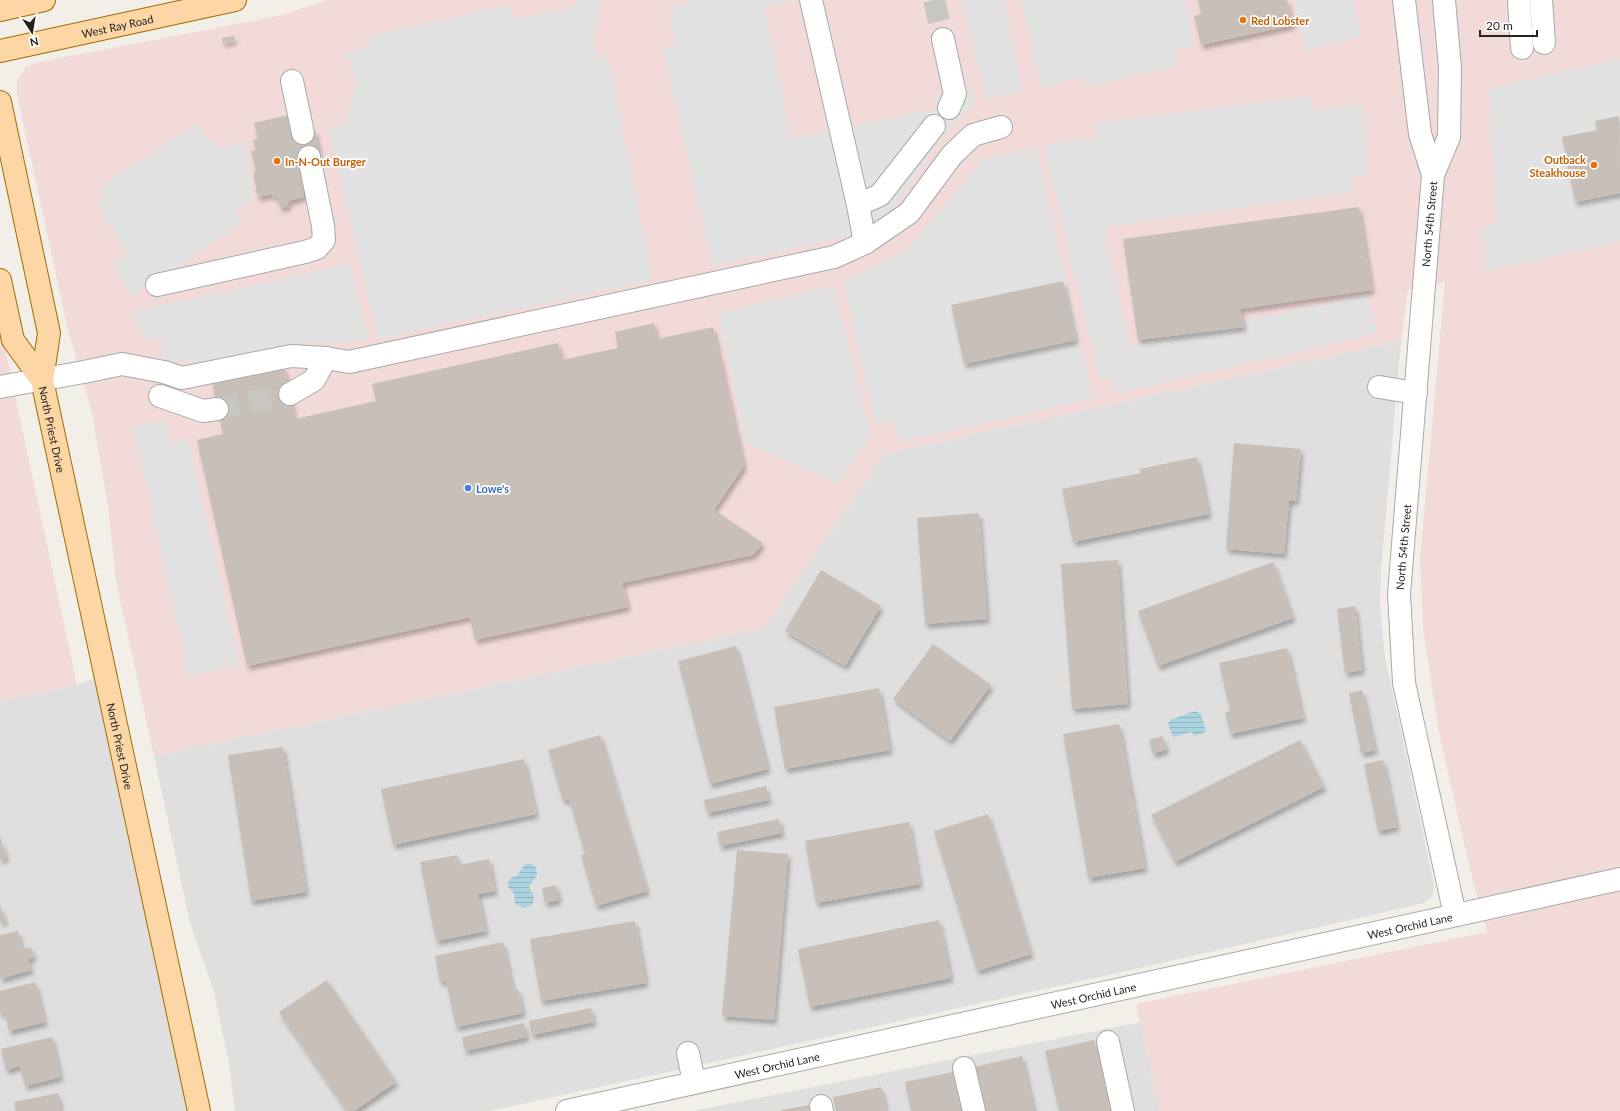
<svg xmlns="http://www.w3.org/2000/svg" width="1620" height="1111" font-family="Lato,sans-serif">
<defs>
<pattern id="water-rules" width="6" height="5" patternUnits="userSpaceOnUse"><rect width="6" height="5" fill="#aad3df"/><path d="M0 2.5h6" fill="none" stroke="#92b5bf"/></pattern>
<filter id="shadow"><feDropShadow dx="2.5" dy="4.5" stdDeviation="2" flood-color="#0004"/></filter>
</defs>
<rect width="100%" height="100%" fill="#f2efe9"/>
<g fill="#e0dfdf">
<path d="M 1401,341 L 1381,571 L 1380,606 L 1385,657 L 1433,880 L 1434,888 L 1432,896 L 1424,903 L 1131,970 L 490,1111 L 235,1111 L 229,1064 L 214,992 L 190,923 L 154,756 L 764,628 L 884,454 Z"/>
<path d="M 105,674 L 192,1111 L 0,1111 L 0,701 L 77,685 Z"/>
<path d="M 1140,1022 L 1160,1111 L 693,1111 Z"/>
</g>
<g fill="#f2dad9">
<path d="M 327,0 L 1620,0 L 1620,1111 L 1159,1111 L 1136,1004 L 1487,932 L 1473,882 L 1439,733 L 1423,629 L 1420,558 L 1445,282 L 1408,290 L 1401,341 L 884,454 L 764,628 L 154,756 L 116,581 L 108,506 L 92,413 L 68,330 L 17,94 L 17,81 L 26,67 L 34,63 L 278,16 Z"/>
<path d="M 0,326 L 77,685 L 0,701 Z"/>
</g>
<g fill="#e2e2e2">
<path d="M 576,0 L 602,0 L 593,44 L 597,58 L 607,56 L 652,280 L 378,339 L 329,128 L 345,124 L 356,80 L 346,53 L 370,46 L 368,36 L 510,5 L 512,19 L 574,8 Z"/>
<path d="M 689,0 L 800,0 L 764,6 L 791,139 L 936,109 L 934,96 L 972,87 L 974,105 L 938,141 L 890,214 L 847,237 L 712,266 L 663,47 L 674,46 L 670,7 L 690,3 Z"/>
<path d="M 963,0 L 1003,0 L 1023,90 L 985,99 Z"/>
<path d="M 1021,0 L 1184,0 L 1194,46 L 1174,50 L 1177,66 L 1087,87 L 1084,76 L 1041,88 Z"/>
<path d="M 1294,0 L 1353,0 L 1361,36 L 1305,51 Z"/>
<path d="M 1620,59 L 1620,241 L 1486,271 L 1481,227 L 1497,224 L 1488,89 Z"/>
<path d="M 1312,96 L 1313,111 L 1364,105 L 1366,176 L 1351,177 L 1351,192 L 1104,227 L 1129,345 L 1367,295 L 1377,333 L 1115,394 L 1112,378 L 1099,380 L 1044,145 L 1099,137 L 1096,123 Z"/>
<path d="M 198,123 L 203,133 L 221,148 L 245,141 L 253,200 L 235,208 L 242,223 L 132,296 L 112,264 L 127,253 L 98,206 L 104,197 L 99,188 Z"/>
<path d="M 1036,147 L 1093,399 L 900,442 L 895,420 L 875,424 L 843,280 L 857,275 L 906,250 L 984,159 Z"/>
<path d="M 351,264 L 368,338 L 360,341 L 304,343 L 200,364 L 162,359 L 162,337 L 145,340 L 132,312 Z"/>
<path d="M 834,286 L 870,436 L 838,484 L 745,442 L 718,313 Z"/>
<path d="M 165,419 L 171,443 L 188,439 L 239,664 L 189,676 L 133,427 Z"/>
</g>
<g fill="url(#water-rules)">
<path d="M 1195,711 L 1201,714 L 1206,732 L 1194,736 L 1192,732 L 1173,737 L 1168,724 L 1170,720 Z"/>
<path d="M 526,864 C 534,863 537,868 537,875 L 529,887 C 531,891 535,896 534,900 C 531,910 520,909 515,903 L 514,893 L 508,887 L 508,883 L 511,878 L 518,875 L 521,869 Z"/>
</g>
<g fill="#c7bfb8" filter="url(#shadow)">
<path d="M 1198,0 L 1287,0 L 1293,25 L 1201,45 L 1194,16 L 1201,14 Z"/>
<path d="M 234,36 L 235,40 L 223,43 L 222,38 Z"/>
<path d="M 292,114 L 298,134 L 315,130 L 320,155 L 300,159 L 306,193 L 303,193 L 304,197 L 288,201 L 289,206 L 280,208 L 278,199 L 276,196 L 273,197 L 272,194 L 258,197 L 253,173 L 256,172 L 251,151 L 256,150 L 253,140 L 258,139 L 254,123 Z"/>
<path d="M 1619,116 L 1620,193 L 1575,202 L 1562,137 L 1597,130 L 1595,121 Z"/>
<path d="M 1359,207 L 1372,290 L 1240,309 L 1244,327 L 1138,340 L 1123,239 Z"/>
<path d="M 1063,281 L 1076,340 L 964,364 L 951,305 Z"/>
<path d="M 654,323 L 657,339 L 713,327 L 744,466 L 714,510 L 763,543 L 753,555 L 622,583 L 628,607 L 475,640 L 470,617 L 247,666 L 197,440 L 223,434 L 212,383 L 284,367 L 295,419 L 376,401 L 372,384 L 558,343 L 562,360 L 618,348 L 615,332 Z"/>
<path d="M 1234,443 L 1301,449 L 1296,501 L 1289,501 L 1284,554 L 1226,549 Z"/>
<path d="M 1197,457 L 1209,514 L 1073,542 L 1062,489 L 1141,473 L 1140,469 Z"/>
<path d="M 979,513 L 987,619 L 925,624 L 917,518 Z"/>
<path d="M 1118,560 L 1128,704 L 1072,709 L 1061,564 Z"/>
<path d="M 1273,562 L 1293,618 L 1158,666 L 1138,611 Z"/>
<path d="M 821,570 L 881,606 L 845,666 L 785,631 Z"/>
<path d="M 1355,606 L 1362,670 L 1345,673 L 1337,609 Z"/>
<path d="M 933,644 L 991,685 L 950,741 L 893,699 Z"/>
<path d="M 736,646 L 768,769 L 710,784 L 678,661 Z"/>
<path d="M 1287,648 L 1303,718 L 1230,734 L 1225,712 L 1230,711 L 1219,663 Z"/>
<path d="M 879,688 L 890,750 L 785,769 L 774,707 Z"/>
<path d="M 1362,690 L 1375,750 L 1361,753 L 1349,693 Z"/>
<path d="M 1119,724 L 1145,868 L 1088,878 L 1063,734 Z"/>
<path d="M 600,735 L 647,891 L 596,906 L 581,855 L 585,854 L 569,799 L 563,801 L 548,750 Z"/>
<path d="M 1162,736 L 1167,749 L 1153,754 L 1149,740 Z"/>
<path d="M 1300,740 L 1324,787 L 1175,862 L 1151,815 Z"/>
<path d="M 283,747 L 306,892 L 251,901 L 228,755 Z"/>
<path d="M 524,759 L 536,814 L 393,845 L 381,789 Z"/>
<path d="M 1383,760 L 1397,827 L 1378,831 L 1364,764 Z"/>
<path d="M 766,786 L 769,800 L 707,813 L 704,800 Z"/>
<path d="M 988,814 L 1031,954 L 977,971 L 934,831 Z"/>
<path d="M 779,819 L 782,833 L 720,846 L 717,832 Z"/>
<path d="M 909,822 L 920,884 L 816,903 L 805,841 Z"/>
<path d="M 0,836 L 6,858 L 0,860 Z"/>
<path d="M 737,850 L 788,854 L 774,1020 L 722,1016 Z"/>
<path d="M 457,855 L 459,865 L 489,859 L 495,891 L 478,894 L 486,931 L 436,941 L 420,862 Z"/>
<path d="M 556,885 L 559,900 L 545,903 L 542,888 Z"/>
<path d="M 0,904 L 5,921 L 0,923 Z"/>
<path d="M 939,920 L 951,978 L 810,1007 L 798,949 Z"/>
<path d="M 635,921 L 646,983 L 541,1001 L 530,939 Z"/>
<path d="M 18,931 L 22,949 L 31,947 L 34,957 L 28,959 L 31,970 L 0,979 L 0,935 Z"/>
<path d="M 503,942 L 513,990 L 518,989 L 523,1013 L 456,1027 L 446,981 L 440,982 L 435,956 Z"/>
<path d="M 327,980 L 396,1082 L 354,1111 L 347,1111 L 279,1012 Z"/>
<path d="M 35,982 L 45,1022 L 9,1031 L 5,1012 L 0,1014 L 0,991 Z"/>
<path d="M 591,1008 L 594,1022 L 532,1035 L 529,1021 Z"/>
<path d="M 524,1023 L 527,1037 L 465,1051 L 462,1037 Z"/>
<path d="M 52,1037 L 61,1077 L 25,1086 L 20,1066 L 6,1070 L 1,1049 Z"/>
<path d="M 1094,1040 L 1110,1111 L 1059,1111 L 1045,1051 Z"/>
<path d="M 1022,1056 L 1034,1111 L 984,1111 L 974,1067 Z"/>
<path d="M 953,1072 L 961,1111 L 911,1111 L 905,1082 Z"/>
<path d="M 881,1087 L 886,1111 L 836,1111 L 833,1097 Z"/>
<path d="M 58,1093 L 61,1111 L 16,1111 L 14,1102 Z"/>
<path d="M 810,1105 L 811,1111 L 781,1111 L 781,1110 Z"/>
</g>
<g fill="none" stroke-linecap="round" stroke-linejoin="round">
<g stroke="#c8c6c1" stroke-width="22" stroke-dasharray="22 11" stroke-linecap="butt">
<path d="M 934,0 L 943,39"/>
<path d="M 217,409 L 290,394"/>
</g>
<defs>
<g id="minor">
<path d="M 811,0 L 858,205 L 880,195 L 934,126"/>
<path d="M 1404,0 L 1420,134 L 1433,175"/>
<path d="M 1444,0 L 1450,68 L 1449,137 L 1433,175 L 1399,594 L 1404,683 L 1455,915"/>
<path d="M 1519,0 L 1522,48"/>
<path d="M 1541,0 L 1544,43"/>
<path d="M 943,39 L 955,94 L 949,108"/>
<path d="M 292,81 L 303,133"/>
<path d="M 858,205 L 865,243"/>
<path d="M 157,285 L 305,252 L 317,248 L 324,240 L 323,226 L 309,157"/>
<path d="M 0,387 L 84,372 L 122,364 L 164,372 L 182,378 L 291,356 L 326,358 L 349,362 L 834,257 L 865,243 L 909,213 L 952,155 L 973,135 L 1001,127"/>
<path d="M 1379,387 L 1416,393"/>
<path d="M 290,394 L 314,380 L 326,358"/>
<path d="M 160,396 L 203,411 L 217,409"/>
<path d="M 1108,1042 L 1123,1111"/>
<path d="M 688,1053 L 694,1082"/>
<path d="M 964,1068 L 974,1111"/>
<path d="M 821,1106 L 822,1111"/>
<path id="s1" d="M 567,1111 L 1620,879"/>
</g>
<g id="major">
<path d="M 0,10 L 44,0"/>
<path id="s2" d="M 0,51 L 235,0"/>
<path id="s3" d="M 0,102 L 49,333 L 42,380 L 199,1111"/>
<path d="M 0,280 L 13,340 L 42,380"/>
</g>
</defs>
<use href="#minor" stroke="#a9a9a9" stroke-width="24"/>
<use href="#major" stroke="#a06b00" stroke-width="24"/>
<use href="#minor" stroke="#fff" stroke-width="22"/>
<use href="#major" stroke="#fcd6a4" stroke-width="22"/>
</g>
<g fill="#e8710a" stroke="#fff" stroke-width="1.5">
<circle cx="1243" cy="20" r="4"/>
<circle cx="277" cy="161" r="4"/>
<circle cx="1594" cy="165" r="4"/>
</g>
<circle fill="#3f7fe0" stroke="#fff" stroke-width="1.5" cx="468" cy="488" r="4"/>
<g text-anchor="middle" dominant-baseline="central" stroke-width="3.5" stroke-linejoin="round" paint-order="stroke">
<g font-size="11" font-weight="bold" fill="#c56008" stroke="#fff" text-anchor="start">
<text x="1251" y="20">Red Lobster</text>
<text x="1586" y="159" text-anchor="end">Outback<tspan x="1586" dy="13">Steakhouse</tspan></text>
<text x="285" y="161">In-N-Out Burger</text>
</g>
<g font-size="11" fill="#222" stroke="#fff">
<text stroke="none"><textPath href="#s2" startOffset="120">West Ray Road</textPath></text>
<text transform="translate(1429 224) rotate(-85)">North 54th Street</text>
<text stroke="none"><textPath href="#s3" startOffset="334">North Priest Drive</textPath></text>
<text transform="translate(1403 547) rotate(-85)">North 54th Street</text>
<text stroke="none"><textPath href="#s3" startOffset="658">North Priest Drive</textPath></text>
<text stroke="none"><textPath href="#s1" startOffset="863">West Orchid Lane</textPath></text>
<text stroke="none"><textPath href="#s1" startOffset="539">West Orchid Lane</textPath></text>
<text stroke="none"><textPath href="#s1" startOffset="215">West Orchid Lane</textPath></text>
</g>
<g font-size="11" font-weight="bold" fill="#366cbe" stroke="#fff" text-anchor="start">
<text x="476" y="488">Lowe's</text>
</g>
</g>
<g transform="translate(32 32) rotate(168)" stroke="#ffffff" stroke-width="3" paint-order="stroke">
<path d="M0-3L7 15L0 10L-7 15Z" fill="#222222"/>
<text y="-6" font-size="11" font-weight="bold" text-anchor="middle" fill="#222222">N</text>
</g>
<path d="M1480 30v6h57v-6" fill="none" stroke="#222222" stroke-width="2"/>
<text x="1486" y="30" font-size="12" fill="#222222" stroke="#ffffff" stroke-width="3" paint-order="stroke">20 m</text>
</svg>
